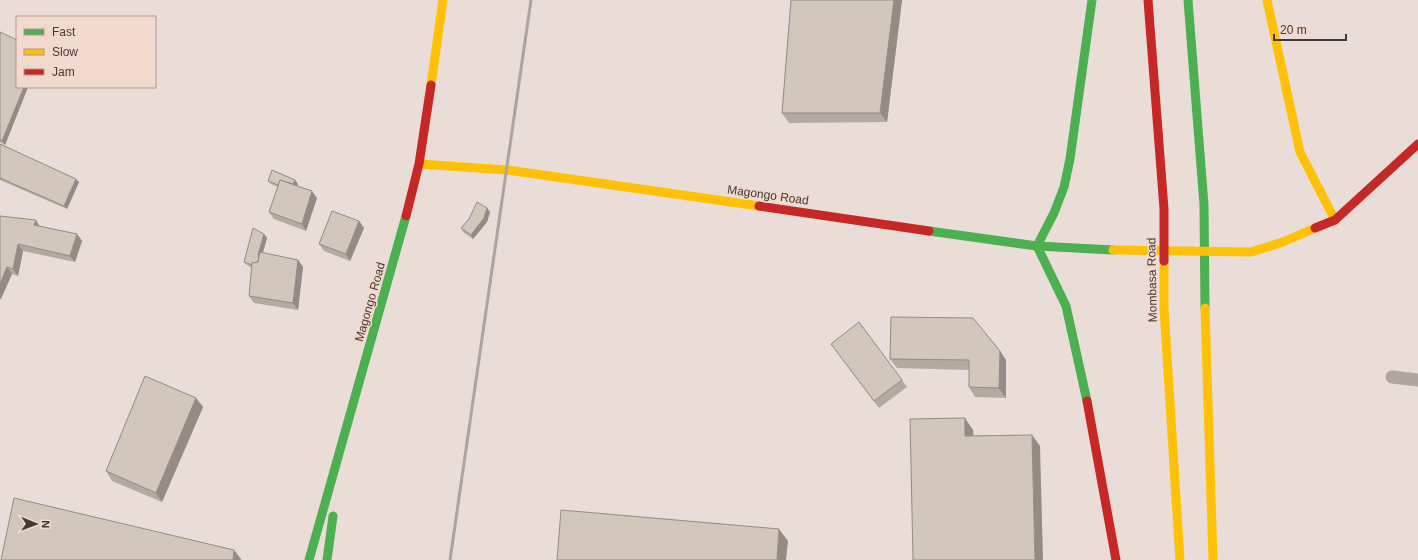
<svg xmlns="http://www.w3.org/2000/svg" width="1418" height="560" font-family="Arial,sans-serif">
<rect width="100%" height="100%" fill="#eadcd6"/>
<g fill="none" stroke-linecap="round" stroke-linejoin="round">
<path stroke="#aea69f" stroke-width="13" d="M 1392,377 L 1418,380"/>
<g stroke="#4caf50" stroke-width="9">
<path d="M 1188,0 L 1204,205 L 1205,308"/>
<path d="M 929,231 L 1037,246 L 1113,250"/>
<path d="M 1087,401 L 1066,306 L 1037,246 L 1054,213 L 1064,187 L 1070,159 L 1092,0"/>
<path d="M 309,560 L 406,216"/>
<path d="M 327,560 L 333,516"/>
</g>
<g stroke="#ffc107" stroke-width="9">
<path d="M 1267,0 L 1300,152 L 1335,220"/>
<path d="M 431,85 L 443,0"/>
<path d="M 419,164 L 507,170 L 759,206"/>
<path d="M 1113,250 L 1251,252 L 1283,242 L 1315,228"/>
<path d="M 1164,261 L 1164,308 L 1180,560"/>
<path d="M 1205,308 L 1213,560"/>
</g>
<g stroke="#c62828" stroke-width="9">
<path d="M 1148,0 L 1164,209 L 1164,261"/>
<path d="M 759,206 L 929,231"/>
<path d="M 406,216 L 419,164 L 431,85"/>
<path d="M 1315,228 L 1335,220 L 1418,144"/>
<path d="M 1087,401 L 1116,560"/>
</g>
<path stroke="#aca59f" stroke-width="3" d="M 450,560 L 531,0"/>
</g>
<g fill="#b5aaa0">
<path d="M 791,0 L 902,0 L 887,122 L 789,123 L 782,113 Z"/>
<path d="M 0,32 L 17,87 L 28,87 L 5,145 L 0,142 Z"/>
<path d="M 0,144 L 79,182 L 67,209 L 0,180 Z"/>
<path d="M 268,181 L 298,184 L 297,186 L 317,198 L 306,231 L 274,219 L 269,212 L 278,187 L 271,184 Z"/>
<path d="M 487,208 L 490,212 L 487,222 L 473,239 L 463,232 L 461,228 L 469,219 Z"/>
<path d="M 0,216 L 40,227 L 77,234 L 82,241 L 75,262 L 23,251 L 18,276 L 12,274 L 0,300 Z"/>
<path d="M 359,221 L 364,228 L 350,261 L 324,251 L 319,244 Z"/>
<path d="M 264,234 L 267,238 L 263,253 L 298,260 L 303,267 L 298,310 L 254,303 L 249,296 L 252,268 L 247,265 L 244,262 Z"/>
<path d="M 831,344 L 902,380 L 907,387 L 879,408 Z"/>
<path d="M 1000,351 L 1006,360 L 1006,398 L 975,397 L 969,387 L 969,370 L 897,368 L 890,359 Z"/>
<path d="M 196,398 L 203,407 L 162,502 L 112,481 L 106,471 Z"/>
</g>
<g fill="#948b82">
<path d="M 894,0 L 902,0 L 887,122 L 880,113 Z"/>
<path d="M 24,87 L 28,87 L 5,145 L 2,141 Z"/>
<path d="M 76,179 L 79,182 L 67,209 L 64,206 Z"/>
<path d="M 295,180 L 298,184 L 294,190 L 292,186 Z"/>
<path d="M 312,191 L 317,198 L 306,231 L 302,224 Z"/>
<path d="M 487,208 L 490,212 L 487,222 L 473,239 L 471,235 Z"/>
<path d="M 36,220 L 40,227 L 34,225 Z"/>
<path d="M 359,221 L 364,228 L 350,261 L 346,254 Z"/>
<path d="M 77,234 L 82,241 L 75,262 L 70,256 Z"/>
<path d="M 264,234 L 267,238 L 261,258 L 258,255 Z"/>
<path d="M 18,244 L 23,251 L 18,276 L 13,269 Z"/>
<path d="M 298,260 L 303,267 L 298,310 L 293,303 Z"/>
<path d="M 7,267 L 12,274 L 1,299 L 0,298 L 0,284 Z"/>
<path d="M 1000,351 L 1006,360 L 1006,398 L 999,388 Z"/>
<path d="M 196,398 L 203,407 L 162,502 L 156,493 Z"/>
<path d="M 965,418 L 973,430 L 974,448 L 965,436 Z"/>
<path d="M 1032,435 L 1040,446 L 1043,560 L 1035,560 Z"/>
<path d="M 779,529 L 788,541 L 786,560 L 777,560 Z"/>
<path d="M 234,550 L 241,559 L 241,560 L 233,560 Z"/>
</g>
<g fill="#d3c6ba" stroke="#948b82">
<path d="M 791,0 L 894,0 L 880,113 L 782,113 Z"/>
<path d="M 0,32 L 17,40 L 17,87 L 24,87 L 2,141 L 0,140 Z"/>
<path d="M 0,144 L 76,179 L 64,206 L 0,178 Z"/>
<path d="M 272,170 L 295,180 L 293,184 L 280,180 L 278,185 L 268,181 Z"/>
<path d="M 280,180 L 312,191 L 302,224 L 269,212 Z"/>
<path d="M 477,202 L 487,208 L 484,218 L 471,235 L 461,228 L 469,219 Z"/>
<path d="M 332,211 L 359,221 L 346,254 L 319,244 Z"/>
<path d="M 0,216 L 36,220 L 34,225 L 77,234 L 70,256 L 18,244 L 13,269 L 7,267 L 0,284 Z"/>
<path d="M 253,228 L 264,234 L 258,255 L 259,255 L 258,262 L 252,263 L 252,265 L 244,262 Z"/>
<path d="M 260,252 L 298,260 L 293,303 L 249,296 L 252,263 L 258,262 Z"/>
<path d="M 891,317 L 973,318 L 1000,351 L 999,388 L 969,387 L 969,360 L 890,359 Z"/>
<path d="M 859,322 L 902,380 L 874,401 L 831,344 Z"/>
<path d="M 145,376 L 196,398 L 156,493 L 106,471 Z"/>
<path d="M 965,418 L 965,436 L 1032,435 L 1035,560 L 913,560 L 910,419 Z"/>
<path d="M 14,498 L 234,550 L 233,560 L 1,560 Z"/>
<path d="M 561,510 L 779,529 L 777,560 L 557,560 Z"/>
</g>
<g text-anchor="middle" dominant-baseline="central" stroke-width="3" stroke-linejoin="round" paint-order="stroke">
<g font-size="12" fill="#433a35" stroke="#f2d9ce">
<text transform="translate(768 195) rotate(8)">Magongo Road</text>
<text transform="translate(1152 280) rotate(-91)">Mombasa Road</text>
<text transform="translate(370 302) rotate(-74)">Magongo Road</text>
</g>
</g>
<rect x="16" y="16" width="140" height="72" fill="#f2d9ce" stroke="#ac9991"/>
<rect x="24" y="29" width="20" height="6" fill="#4caf50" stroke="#ac9991"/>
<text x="52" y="36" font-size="12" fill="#433a35">Fast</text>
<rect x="24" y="49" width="20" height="6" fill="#ffc107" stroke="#ac9991"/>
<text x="52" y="56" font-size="12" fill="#433a35">Slow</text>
<rect x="24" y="69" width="20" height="6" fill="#c62828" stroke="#ac9991"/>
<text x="52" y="76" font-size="12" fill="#433a35">Jam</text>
<g transform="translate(36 524) rotate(91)" stroke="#f2d9ce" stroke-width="3" paint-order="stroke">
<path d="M0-3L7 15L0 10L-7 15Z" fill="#433a35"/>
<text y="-6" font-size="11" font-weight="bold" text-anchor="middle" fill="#433a35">N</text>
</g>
<path d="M1274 34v6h72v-6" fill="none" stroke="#433a35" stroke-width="2"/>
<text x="1280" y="34" font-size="12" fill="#433a35" stroke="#f2d9ce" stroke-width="3" paint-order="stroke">20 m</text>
</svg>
